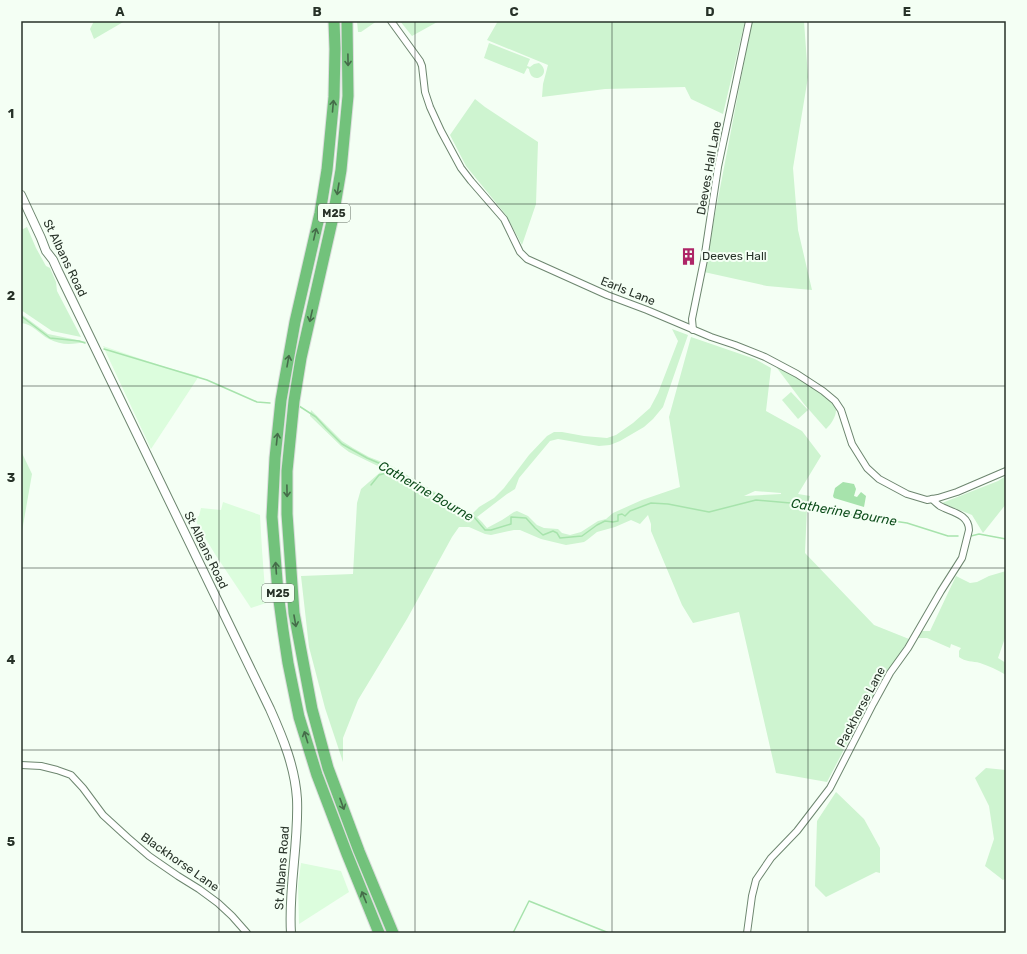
<svg xmlns="http://www.w3.org/2000/svg" width="1027" height="954" font-family="Rubik,sans-serif">
<rect width="100%" height="100%" fill="#f4fff4"/>
<g fill="#dcfddd">
<path d="M 103,346 L 168,368 L 199,376 L 151,449 Z"/>
<path d="M 223,502 L 260,515 L 262,550 L 266,603 L 251,608 L 215,554 L 199,528 L 195,518 L 199,516 L 201,508 L 221,510 Z"/>
<path d="M 301,863 L 341,871 L 349,892 L 299,924 L 298,885 Z"/>
</g>
<g fill="#cef4d0" fill-rule="evenodd">
<path d="M 94,21 L 125,21 L 94,39 L 90,29 Z"/>
<path d="M 357,21 L 377,21 L 361,32 L 358,32 Z"/>
<path d="M 400,21 L 439,21 L 412,36 Z"/>
<path d="M 498,21 L 745,21 L 723,114 L 691,99 L 685,87 L 605,89 L 542,97 L 543,84 L 548,65 L 487,40 Z"/>
<path d="M 752,21 L 804,21 L 808,77 L 793,168 L 798,230 L 812,290 L 767,286 L 704,272 Z"/>
<path d="M 489,43 L 530,59 L 527,66 L 530,67 L 534,64 L 539,63 C 554,74 531,87 529,69 L 527,68 L 524,74 L 484,58 Z"/>
<path d="M 475,99 L 485,107 L 538,142 L 536,204 L 522,245 L 506,215 L 466,166 L 450,135 Z"/>
<path d="M 27,227 L 36,248 L 46,266 L 50,268 L 56,282 L 57,291 L 81,337 L 52,331 L 21,310 L 21,230 Z"/>
<path d="M 21,314 L 48,334 L 87,342 C 73,344 62,346 49,339 C 39,334 33,324 21,323 Z"/>
<path d="M 672,329 L 688,335 L 663,407 L 653,419 L 644,427 L 620,441 L 610,445 L 599,446 L 558,439 L 550,441 L 519,478 L 515,489 L 507,494 L 477,517 L 482,522 L 487,528 L 502,520 L 514,512 L 517,511 L 528,516 L 537,525 L 544,528 L 558,529 L 562,533 L 570,535 L 581,532 L 598,521 L 606,519 L 613,513 L 642,500 L 680,487 L 669,417 L 691,337 L 755,359 L 771,368 L 766,411 L 802,431 L 821,456 L 798,494 L 810,496 L 807,508 L 805,553 L 874,625 L 909,639 L 862,715 L 827,782 L 776,773 L 739,612 L 693,623 L 682,605 L 651,531 L 651,524 L 648,515 L 640,524 L 631,520 L 615,527 L 597,532 L 587,540 L 584,542 L 566,545 L 541,539 L 520,530 L 514,530 L 491,535 L 485,534 L 469,527 L 459,527 L 452,537 L 407,619 L 358,700 L 343,738 L 343,762 L 325,708 L 309,647 L 301,576 L 353,574 L 357,503 L 361,489 L 384,469 L 349,452 L 341,446 L 310,416 L 311,410 L 342,441 L 353,448 L 369,457 L 390,465 L 472,514 L 479,507 L 494,498 L 504,488 L 529,455 L 547,436 L 554,432 L 562,432 L 584,436 L 607,438 L 616,435 L 633,423 L 650,408 L 658,393 L 678,341 ZM 755,491 L 781,493 L 781,494 L 744,496 Z"/>
<path d="M 780,367 C 791,373 835,397 836,410 C 836,417 831,424 826,429 L 804,404 L 777,368 Z"/>
<path d="M 791,392 L 808,410 L 798,419 L 782,400 Z"/>
<path d="M 21,451 L 32,474 L 21,537 Z"/>
<path d="M 1006,476 L 1006,504 L 983,533 L 972,515 L 942,503 L 998,481 Z"/>
<path d="M 1006,571 L 1006,637 L 1005,638 L 998,658 L 1006,663 L 1006,675 C 998,670 989,666 980,663 C 973,661 965,662 959,657 L 959,651 L 961,648 L 951,644 L 950,648 L 927,638 L 916,638 L 921,631 L 930,631 L 956,576 L 970,583 L 977,582 L 989,576 Z"/>
<path d="M 986,768 L 1006,770 L 1006,878 L 1003,880 L 985,866 L 994,839 L 989,806 L 975,778 Z"/>
<path d="M 836,792 L 864,819 L 880,848 L 880,873 L 876,872 L 826,897 L 815,886 L 817,821 Z"/>
</g>
<path fill="#a7e3ac" d="M 843,482 L 854,484 L 856,489 L 854,496 L 857,497 L 861,492 L 866,496 L 864,507 L 834,498 L 833,496 L 835,488 Z"/>
<g fill="none" stroke-linecap="round" stroke-linejoin="round">
<g stroke="#a7e3ac" stroke-width="1.5">
<path d="M 21,316 L 50,338 L 79,341 L 85,343"/>
<path d="M 104,349 L 207,380 L 257,402 L 270,403"/>
<path d="M 299,406 L 316,417 L 326,428 L 342,444 L 367,458 L 388,467 L 474,517 L 485,530 L 491,530 L 511,524 L 511,517 L 526,518 L 535,528 L 543,535 L 553,531 L 557,533 L 560,538 L 582,536 L 597,525 L 605,521 L 613,522 L 618,521 L 618,515 L 622,514 L 625,516 L 630,511 L 651,503 L 668,504 L 709,512 L 756,500 L 813,505 L 846,514 L 907,523 L 948,536 L 958,536"/>
<path d="M 371,485 L 379,475 L 394,471"/>
<path d="M 971,536 L 979,534 L 1006,539"/>
<path d="M 513,933 L 529,901 L 609,933"/>
</g>
<defs>
<g id="street">
<path d="M 391,21 L 420,61 L 422,66 L 425,92 L 430,107 L 441,131 L 461,168 L 471,181 L 504,219 L 520,252 L 527,259 L 607,295 L 647,310 L 711,337 L 735,345 L 765,357 L 797,374 L 823,391 L 835,401 L 841,410 L 852,444 L 867,468 L 879,479 L 907,494 L 927,500 L 938,498 L 957,492 L 1006,471"/>
<path d="M 693,330 L 692,319 L 704,260 L 718,167 L 749,21"/>
<path d="M 21,765 L 41,766 L 57,770 L 71,775 L 83,788 L 103,815 L 127,837 L 149,856 L 178,876 L 199,889 L 218,903 L 232,916 L 247,933"/>
<path d="M 747,933 L 752,896 L 756,880 L 771,858 L 797,831 L 830,788 L 873,704 L 890,673 L 908,648 L 941,591 L 962,558 L 969,530 C 969,514 951,512 940,506 C 937,504 935,502 932,499"/>
</g>
<path id="secondary" d="M 21,195 L 41,238 L 46,251 L 53,260 L 58,271 L 270,709 C 283,738 295,767 297,799 C 299,844 288,888 291,933"/>
<g id="highway">
<path d="M 334,21 L 335,49 L 334,97 L 327,170 L 320,213 L 295,322 L 281,400 L 275,458 L 272,517 L 278,593 L 283,630 L 288,663 L 299,717 L 317,775 L 347,854 L 379,933"/>
<path d="M 347,21 L 348,96 L 341,170 L 333,217 L 301,358 L 294,401 L 287,471 L 287,514 L 294,613 L 312,709 L 328,768 L 359,851 L 393,933"/>
</g>
</defs>
<use href="#street" stroke="#6d866f" stroke-width="8"/>
<use href="#secondary" stroke="#6d866f" stroke-width="10"/>
<use href="#highway" stroke="#dcdedd" stroke-width="13"/>
<use href="#street" stroke="#fff" stroke-width="6"/>
<use href="#secondary" stroke="#fff" stroke-width="8"/>
<use href="#highway" stroke="#72c27b" stroke-width="11"/>
</g>
<defs><path id="oneway-shaft" d="M-6 0H5M1.5-3L5.5 0L1.5 3" fill="none" stroke-width="1.6" stroke-linecap="round" stroke-linejoin="round"/></defs>
<g stroke="#456c49">
<use href="#oneway-shaft" transform="translate(348 60) rotate(89)"/>
<use href="#oneway-shaft" transform="translate(333 106) rotate(-85)"/>
<use href="#oneway-shaft" transform="translate(338 189) rotate(99)"/>
<use href="#oneway-shaft" transform="translate(315 234) rotate(-77)"/>
<use href="#oneway-shaft" transform="translate(311 316) rotate(103)"/>
<use href="#oneway-shaft" transform="translate(288 361) rotate(-80)"/>
<use href="#oneway-shaft" transform="translate(277 439) rotate(-84)"/>
<use href="#oneway-shaft" transform="translate(287 491) rotate(89)"/>
<use href="#oneway-shaft" transform="translate(276 568) rotate(-94)"/>
<use href="#oneway-shaft" transform="translate(295 621) rotate(80)"/>
<use href="#oneway-shaft" transform="translate(306 737) rotate(-107)"/>
<use href="#oneway-shaft" transform="translate(342 804) rotate(70)"/>
<use href="#oneway-shaft" transform="translate(364 897) rotate(-112)"/>
</g>
<path fill="none" stroke="#273228" stroke-width="1" stroke-opacity="0.55" d="M 219,21 L 219,933M 415,21 L 415,933M 612,21 L 612,933M 808,21 L 808,933M 21,204 L 1006,204M 21,386 L 1006,386M 21,568 L 1006,568M 21,750 L 1006,750"/>
<defs>
<symbol id="building-bare" viewBox="-9 -9 18 18"><path d="M-4-6H4V6H1V3H-1V6H-4ZM-2.5-4.3h1.7v1.8h-1.7ZM.8-4.3h1.7v1.8H.8ZM-2.5-1h1.7V.8h-1.7ZM.8-1h1.7V.8H.8Z" fill="#ae2567" stroke="#f4fff4" stroke-width="2.5" paint-order="stroke"/></symbol>
</defs>
<g fill-rule="evenodd">
<use href="#building-bare" x="676" y="244" width="25" height="25"/>
</g>
<g text-anchor="middle" dominant-baseline="central" stroke-width="4" stroke-linejoin="round" paint-order="stroke">
<g fill="#f4fff4" stroke="#647065" stroke-width="1">
<rect x="318" y="204" width="32" height="18" rx="3"/>
<rect x="262" y="584" width="32" height="18" rx="3"/>
</g>
<g font-size="11" font-weight="bold" fill="#273228">
<text x="334" y="213">M25</text>
<text x="278" y="593">M25</text>
</g>
<g font-size="12" fill="#273228" stroke="#f4fff4">
<text transform="translate(709 168) rotate(-80)">Deeves Hall Lane</text>
<text transform="translate(65 258) rotate(64)">St Albans Road</text>
<text transform="translate(628 291) rotate(22)">Earls Lane</text>
<text transform="translate(206 550) rotate(64)">St Albans Road</text>
<text transform="translate(861 707) rotate(-62)">Packhorse Lane</text>
<text transform="translate(180 862) rotate(35)">Blackhorse Lane</text>
<text transform="translate(282 868) rotate(-86)">St Albans Road</text>
</g>
<g font-size="12" fill="#273228" stroke="#f4fff4" text-anchor="start">
<text x="702" y="256">Deeves Hall</text>
</g>
<g font-size="13" font-style="italic" fill="#0d4d1b" stroke="#f4fff4">
<text transform="translate(426 491) rotate(30)">Catherine Bourne</text>
<text transform="translate(844 512) rotate(10)">Catherine Bourne</text>
</g>
</g>
<rect width="1027" height="954" fill="none" stroke="#f4fff4" stroke-width="44"/>
<rect x="22" y="22" width="983" height="910" fill="none" stroke="#273228" stroke-width="1.5"/>
<g font-size="13" text-anchor="middle" font-weight="bold" fill="#273228">
<text x="120" y="16">A</text>
<text x="317" y="16">B</text>
<text x="514" y="16">C</text>
<text x="710" y="16">D</text>
<text x="907" y="16">E</text>
<text x="11" y="118">1</text>
<text x="11" y="300">2</text>
<text x="11" y="482">3</text>
<text x="11" y="664">4</text>
<text x="11" y="846">5</text>
</g>
</svg>
